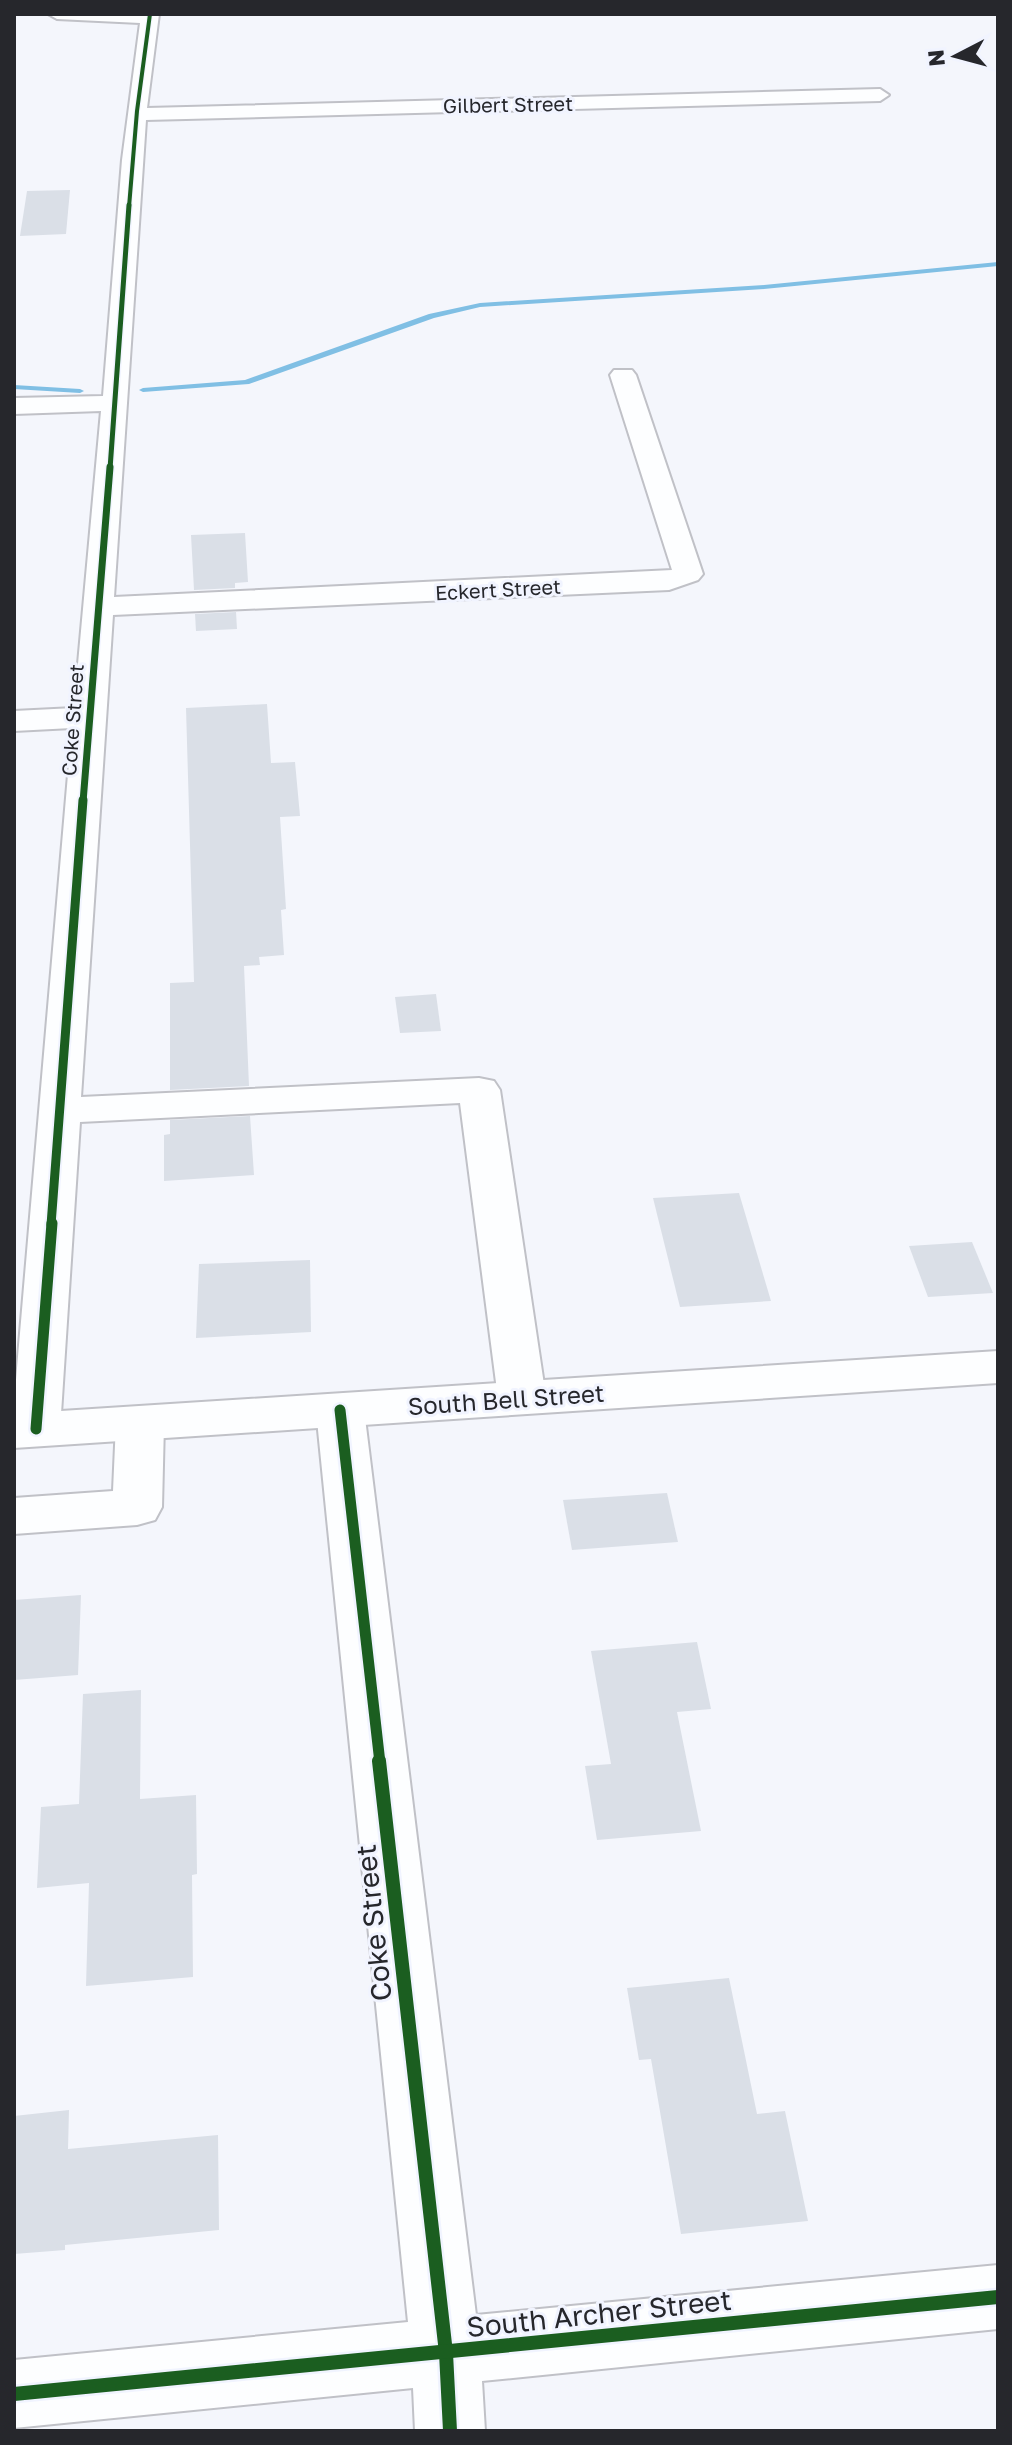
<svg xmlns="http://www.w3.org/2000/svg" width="1012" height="2445" font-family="'Golos Text',sans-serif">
<rect width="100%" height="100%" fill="#f4f6fc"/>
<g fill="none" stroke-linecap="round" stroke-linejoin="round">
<g fill="#80bfe4" fill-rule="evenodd">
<path d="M 998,262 L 998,266 L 764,289 L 480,307 L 434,318 L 249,384 L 143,392 L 139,390 L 143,388 L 245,380 L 429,314 L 480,303 L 764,285 Z"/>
<path d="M 14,385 L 80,389 L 84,391 L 80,393 L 14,389 Z"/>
</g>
</g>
<g fill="#dadfe7">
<path d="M 70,190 L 66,234 L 20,236 L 27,191 Z"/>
<path d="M 245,533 L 248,582 L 235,583 L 235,588 L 194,590 L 191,535 Z"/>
<path d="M 236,612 L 237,629 L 196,631 L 195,614 Z"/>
<path d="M 267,704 L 271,763 L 295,762 L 300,816 L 280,817 L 286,909 L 281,910 L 284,955 L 259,957 L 260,965 L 244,966 L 249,1086 L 170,1090 L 170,983 L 194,982 L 186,708 Z"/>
<path d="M 436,994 L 441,1031 L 400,1033 L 395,997 Z"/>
<path d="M 250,1116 L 254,1175 L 164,1181 L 164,1135 L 170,1134 L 170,1120 Z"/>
<path d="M 739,1193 L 771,1301 L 680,1307 L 653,1198 Z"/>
<path d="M 972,1242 L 993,1293 L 928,1297 L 909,1246 Z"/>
<path d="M 310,1260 L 311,1332 L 196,1338 L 199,1264 Z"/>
<path d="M 667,1493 L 678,1542 L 572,1550 L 563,1500 Z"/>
<path d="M 81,1595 L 78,1675 L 14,1680 L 14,1600 Z"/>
<path d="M 697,1642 L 711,1709 L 677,1712 L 701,1831 L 597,1840 L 585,1766 L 611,1764 L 591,1651 Z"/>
<path d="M 141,1690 L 140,1799 L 196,1795 L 197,1874 L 192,1875 L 193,1977 L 86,1986 L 89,1883 L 37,1888 L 41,1807 L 79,1804 L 83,1694 Z"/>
<path d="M 729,1978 L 757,2114 L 785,2111 L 808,2221 L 681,2234 L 651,2059 L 639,2060 L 627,1988 Z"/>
<path d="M 69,2110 L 68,2149 L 218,2135 L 219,2230 L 65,2245 L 65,2250 L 14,2254 L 14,2116 Z"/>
</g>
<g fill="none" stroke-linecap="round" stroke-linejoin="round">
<defs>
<g id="minor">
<path d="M 48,14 L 159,14 L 147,108 L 880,89 L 889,95 L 880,101 L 146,120 L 114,597 L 672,570 L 610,375 L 614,370 L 632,370 L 636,375 L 703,574 L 698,580 L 669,590 L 113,615 L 81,1097 L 479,1078 L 494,1081 L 500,1090 L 546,1398 L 539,1409 L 522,1414 L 505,1409 L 498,1398 L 460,1103 L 80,1122 L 60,1429 L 53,1441 L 36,1446 L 19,1441 L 14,1433 L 14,1403 L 72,728 L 14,731 L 14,711 L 74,708 L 101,411 L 14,414 L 14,398 L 103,396 L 122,160 L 140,23 L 57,19 Z"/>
<path d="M 340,1394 L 357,1399 L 364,1410 L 476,2315 L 998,2265 L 998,2329 L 482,2381 L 485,2431 L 415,2431 L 413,2388 L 14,2428 L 14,2360 L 408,2322 L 316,1410 L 323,1399 Z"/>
<path d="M 140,1407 L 157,1411 L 164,1423 L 162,1507 L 155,1520 L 137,1525 L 14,1534 L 14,1498 L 113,1491 L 116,1423 L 123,1411 Z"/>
</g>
<path id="major" d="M 998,1351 L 998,1383 L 14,1448 L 14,1414 Z"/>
</defs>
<use href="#minor" stroke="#c0c1c7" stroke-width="4"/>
<use href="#major" stroke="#c0c1c7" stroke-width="4"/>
<use href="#minor" fill="#fdfeff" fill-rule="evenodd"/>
<use href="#major" fill="#fdfeff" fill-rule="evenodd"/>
<defs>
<path id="cycleway-far5" d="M 129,207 L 137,111 L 150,14"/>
<path id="cycleway-far4" d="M 110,469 L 129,205"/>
<path id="cycleway-far3" d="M 83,802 L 110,467"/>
<path id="cycleway-far2" d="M 51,1225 L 83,800"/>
<g id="cycleway-far1">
<path d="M 340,1410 L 380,1763"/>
<path d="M 36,1429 L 52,1223"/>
</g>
<g id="cycleway">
<path d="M 379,1761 L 446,2353 L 450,2431"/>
<path d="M 14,2394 L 998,2297"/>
</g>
</defs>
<use href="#cycleway-far5" stroke="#f1f4ff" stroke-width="6"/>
<use href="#cycleway-far4" stroke="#f1f4ff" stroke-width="8"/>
<use href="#cycleway-far3" stroke="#f1f4ff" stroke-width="10"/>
<use href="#cycleway-far2" stroke="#f1f4ff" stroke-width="13"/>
<use href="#cycleway-far1" stroke="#f1f4ff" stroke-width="16"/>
<use href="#cycleway" stroke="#f1f4ff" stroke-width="19"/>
<use href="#cycleway-far5" stroke="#1b5e20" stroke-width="4"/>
<use href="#cycleway-far4" stroke="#1b5e20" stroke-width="5"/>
<use href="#cycleway-far3" stroke="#1b5e20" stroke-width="7"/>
<use href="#cycleway-far2" stroke="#1b5e20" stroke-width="9"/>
<use href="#cycleway-far1" stroke="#1b5e20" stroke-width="11"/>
<use href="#cycleway" stroke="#1b5e20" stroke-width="14"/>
</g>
<g text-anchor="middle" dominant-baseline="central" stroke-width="6" stroke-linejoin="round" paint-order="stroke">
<g font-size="20" fill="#26272c" stroke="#f1f4ff">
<text transform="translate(508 104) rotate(-1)">Gilbert Street</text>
<text transform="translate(498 589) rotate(-3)">Eckert Street</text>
<text transform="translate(72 720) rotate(-86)">Coke Street</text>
</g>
<g font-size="24" fill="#26272c" stroke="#f1f4ff">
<text transform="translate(506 1399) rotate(-4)">South Bell Street</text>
</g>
<g font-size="28" fill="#26272c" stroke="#f1f4ff">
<text transform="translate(373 1923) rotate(-96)">Coke Street</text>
<text transform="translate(599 2313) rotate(-6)">South Archer Street</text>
</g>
</g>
<rect width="1012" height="2445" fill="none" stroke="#26272c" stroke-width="32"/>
<g transform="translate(956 56) rotate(264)" stroke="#f1f4ff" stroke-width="6" paint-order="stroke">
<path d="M0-6L14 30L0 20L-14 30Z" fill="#26272c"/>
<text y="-12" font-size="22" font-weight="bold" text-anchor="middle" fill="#26272c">N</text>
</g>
</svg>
